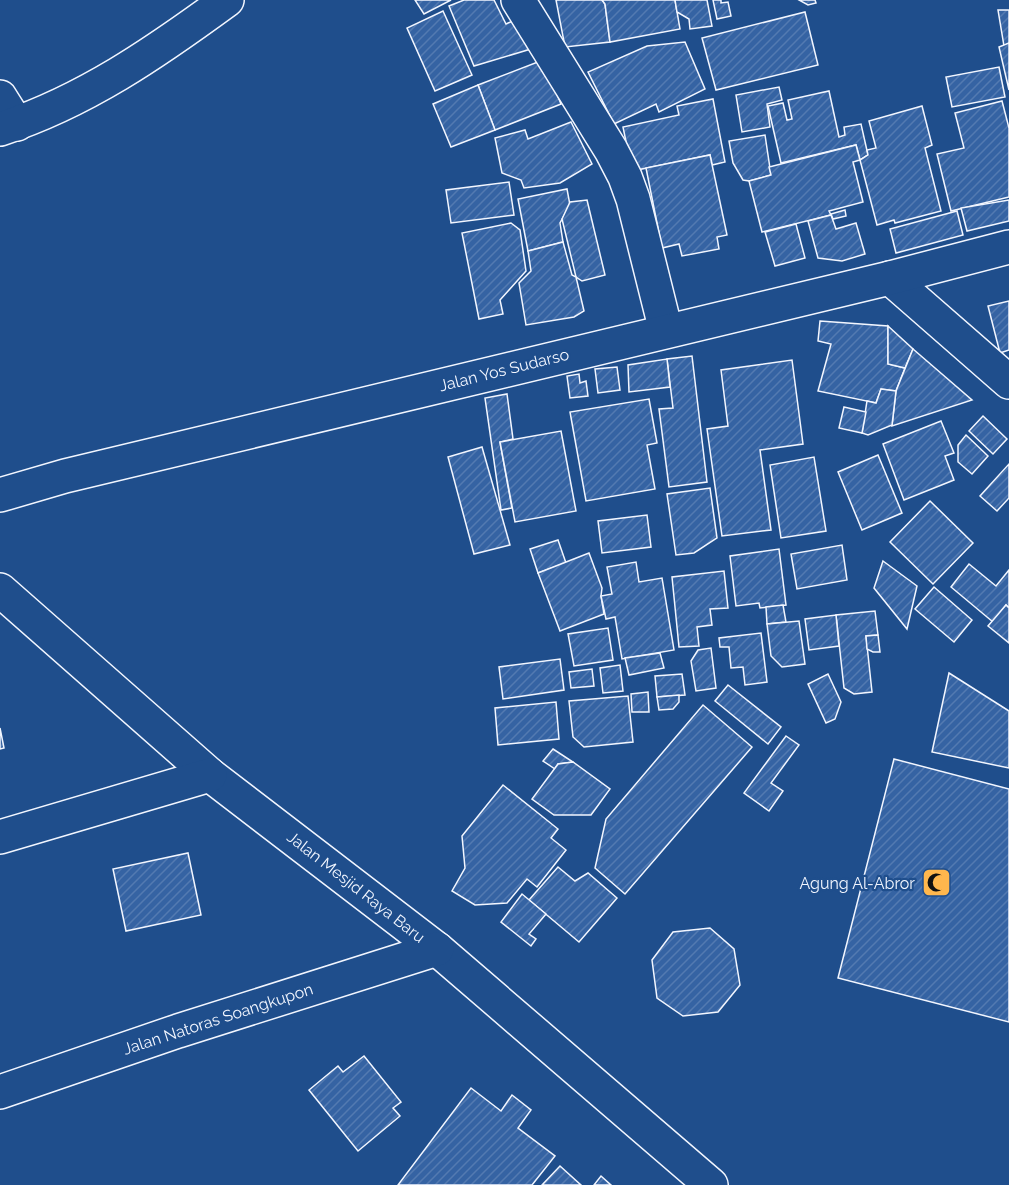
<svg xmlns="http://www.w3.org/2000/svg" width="1009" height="1185" font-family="Raleway,sans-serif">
<defs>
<pattern id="building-hatch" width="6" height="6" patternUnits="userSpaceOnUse" patternTransform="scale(1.5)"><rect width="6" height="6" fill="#3563a3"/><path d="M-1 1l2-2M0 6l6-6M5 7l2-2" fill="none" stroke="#537ab1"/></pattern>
</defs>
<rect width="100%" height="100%" fill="#1f4e8c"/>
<g fill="url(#building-hatch)" stroke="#f2f6ff" stroke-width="1.5">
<path d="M 415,0 L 451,0 L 424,14 Z"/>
<path d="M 464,0 L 494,0 L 506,24 L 519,18 L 531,49 L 474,66 L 449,6 Z"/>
<path d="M 556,0 L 602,0 L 605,4 L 610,42 L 565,47 Z"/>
<path d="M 602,0 L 675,0 L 680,29 L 610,42 L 605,4 Z"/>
<path d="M 675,0 L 707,0 L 712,26 L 690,29 L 689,19 L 677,12 Z"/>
<path d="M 713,0 L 721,0 L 721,3 L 728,2 L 731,16 L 717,19 Z"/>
<path d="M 799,0 L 815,0 L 816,3 L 808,5 Z"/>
<path d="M 998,10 L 1009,10 L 1009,43 L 1004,46 Z"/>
<path d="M 443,11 L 472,75 L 435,91 L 407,28 Z"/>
<path d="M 805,12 L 818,65 L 716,90 L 702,38 Z"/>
<path d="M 685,42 L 705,89 L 659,112 L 656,104 L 614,124 L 588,72 L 647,46 Z"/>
<path d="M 1009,43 L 1009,90 L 999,47 Z"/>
<path d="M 543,60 L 561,104 L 495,130 L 478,85 Z"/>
<path d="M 999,67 L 1005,97 L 952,107 L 946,77 Z"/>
<path d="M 478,85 L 495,130 L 451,147 L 433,104 Z"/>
<path d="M 779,87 L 782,100 L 767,104 L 770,127 L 742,132 L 736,95 Z"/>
<path d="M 829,91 L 839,137 L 845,135 L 844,127 L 861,124 L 868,155 L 860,160 L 856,145 L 781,163 L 768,106 L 783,103 L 787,120 L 792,119 L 788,100 Z"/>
<path d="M 713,99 L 725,162 L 712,165 L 710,155 L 632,171 L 623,127 L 679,115 L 677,106 Z"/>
<path d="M 1002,101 L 1009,128 L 1009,197 L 951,211 L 937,154 L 964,148 L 955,113 Z"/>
<path d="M 922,106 L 932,145 L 925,148 L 941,211 L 895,223 L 894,220 L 877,225 L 860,160 L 868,155 L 867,150 L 876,148 L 869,121 Z"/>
<path d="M 571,122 L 592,164 L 560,183 L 524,188 L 521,180 L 502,173 L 495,138 L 525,130 L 528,139 Z"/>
<path d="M 765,135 L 771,175 L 749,181 L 743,180 L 733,163 L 729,141 Z"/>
<path d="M 856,145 L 860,160 L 853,162 L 863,202 L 829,211 L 831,215 L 762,232 L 749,181 L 771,175 L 769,167 Z"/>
<path d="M 710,155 L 727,235 L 717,237 L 719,249 L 682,256 L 679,244 L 662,248 L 646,168 Z"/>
<path d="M 509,182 L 514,215 L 451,223 L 446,190 Z"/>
<path d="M 567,189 L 570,205 L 560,223 L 563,242 L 528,251 L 518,199 Z"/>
<path d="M 587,200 L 605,275 L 582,281 L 576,277 L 562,219 L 570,202 Z"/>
<path d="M 1009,200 L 1009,221 L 967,231 L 961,208 Z"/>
<path d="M 845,210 L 846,216 L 833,219 L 831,214 Z"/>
<path d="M 957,211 L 963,235 L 896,253 L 890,229 Z"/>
<path d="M 831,215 L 836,229 L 856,223 L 865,254 L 842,261 L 818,258 L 808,221 Z"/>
<path d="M 511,223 L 520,230 L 526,271 L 500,300 L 503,314 L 479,319 L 462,233 Z"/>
<path d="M 796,224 L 805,258 L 775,266 L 765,232 Z"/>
<path d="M 563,242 L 572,275 L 576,277 L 584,311 L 574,317 L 526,325 L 519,283 L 531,271 L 528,251 Z"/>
<path d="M 1009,301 L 1009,350 L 1000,353 L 988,306 Z"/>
<path d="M 820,321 L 888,326 L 888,364 L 905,368 L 896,391 L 881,389 L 876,403 L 818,391 L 831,344 L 818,341 Z"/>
<path d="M 888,326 L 913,349 L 905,368 L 888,364 Z"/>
<path d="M 913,349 L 972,400 L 892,426 L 896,391 Z"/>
<path d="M 692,356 L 707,482 L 669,487 L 659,409 L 673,408 L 667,359 Z"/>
<path d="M 667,359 L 670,387 L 629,392 L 628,365 Z"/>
<path d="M 792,360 L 803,444 L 760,450 L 771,530 L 722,536 L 707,429 L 728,426 L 721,370 Z"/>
<path d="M 617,367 L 620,390 L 598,393 L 595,369 Z"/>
<path d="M 579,374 L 580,383 L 586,381 L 588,396 L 570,398 L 567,376 Z"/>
<path d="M 881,389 L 896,391 L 892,425 L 868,435 L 862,433 L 867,401 L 876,403 Z"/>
<path d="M 507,394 L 513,439 L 500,442 L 512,508 L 501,510 L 485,398 Z"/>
<path d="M 649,399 L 657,443 L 647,445 L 655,489 L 586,501 L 570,412 Z"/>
<path d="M 844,407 L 866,412 L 862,433 L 839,428 Z"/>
<path d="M 983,416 L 1007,439 L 993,454 L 969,431 Z"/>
<path d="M 941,421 L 954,453 L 945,456 L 954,480 L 904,500 L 883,444 Z"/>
<path d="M 561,431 L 576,511 L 515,522 L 500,442 Z"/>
<path d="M 966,435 L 988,456 L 972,474 L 958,462 L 958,445 Z"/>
<path d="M 482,447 L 510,545 L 474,554 L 448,457 Z"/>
<path d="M 878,455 L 902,513 L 862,530 L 838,472 Z"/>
<path d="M 814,457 L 826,531 L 781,538 L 770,465 Z"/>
<path d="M 1009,464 L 1009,498 L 997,511 L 980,496 Z"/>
<path d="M 710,488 L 717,538 L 694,553 L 676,555 L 667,494 Z"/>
<path d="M 930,501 L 973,543 L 933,584 L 890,542 Z"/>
<path d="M 647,515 L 651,547 L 602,553 L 598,521 Z"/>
<path d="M 558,540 L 566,563 L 538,573 L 530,549 Z"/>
<path d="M 842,545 L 847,580 L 797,589 L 791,554 Z"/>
<path d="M 779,549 L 786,605 L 760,608 L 759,603 L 736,606 L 730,556 Z"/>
<path d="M 589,553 L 602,588 L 601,596 L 604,614 L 560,631 L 538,573 Z"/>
<path d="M 883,561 L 917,586 L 907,629 L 874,588 Z"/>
<path d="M 636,562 L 639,582 L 662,578 L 674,650 L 622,659 L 615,617 L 606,619 L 601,596 L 612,594 L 607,567 Z"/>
<path d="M 969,564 L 996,586 L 1009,570 L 1009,608 L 1006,605 L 993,622 L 951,587 Z"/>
<path d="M 724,571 L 728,608 L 710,609 L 712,625 L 697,627 L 699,646 L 679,647 L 672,577 Z"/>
<path d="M 934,587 L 972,620 L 954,642 L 915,609 Z"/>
<path d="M 783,605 L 786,622 L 767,624 L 766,607 Z"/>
<path d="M 1006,605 L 1009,608 L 1009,643 L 988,626 Z"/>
<path d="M 875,611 L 878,635 L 866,636 L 872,692 L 854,694 L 844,688 L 836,615 Z"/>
<path d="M 836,615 L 839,646 L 809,650 L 805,619 Z"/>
<path d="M 799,621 L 805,664 L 782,667 L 771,656 L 767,624 Z"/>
<path d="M 608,628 L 613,660 L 574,666 L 568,634 Z"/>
<path d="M 761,633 L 767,682 L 745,685 L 743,667 L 731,668 L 729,647 L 720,647 L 719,638 Z"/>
<path d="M 878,635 L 880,652 L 873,652 L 867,649 L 866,636 Z"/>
<path d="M 711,648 L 716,688 L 696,691 L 691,661 L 698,650 Z"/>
<path d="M 660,653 L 664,668 L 629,675 L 625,658 Z"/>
<path d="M 560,659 L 564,690 L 503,699 L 499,667 Z"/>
<path d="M 620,665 L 623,691 L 603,693 L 600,668 Z"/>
<path d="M 592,669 L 594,686 L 571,688 L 569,672 Z"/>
<path d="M 949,673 L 1009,711 L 1009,768 L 932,752 Z"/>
<path d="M 682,674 L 685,695 L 657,697 L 655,676 Z"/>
<path d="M 828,674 L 841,702 L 835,719 L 826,723 L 808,684 Z"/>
<path d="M 728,685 L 781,727 L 768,744 L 715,701 Z"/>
<path d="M 648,692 L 649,712 L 632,712 L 631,694 Z"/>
<path d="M 679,695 L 679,702 L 673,709 L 659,710 L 657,697 Z"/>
<path d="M 628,696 L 633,742 L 584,747 L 573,737 L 569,701 Z"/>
<path d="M 556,702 L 559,739 L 498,745 L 495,708 Z"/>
<path d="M 703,705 L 752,747 L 625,894 L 595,868 L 606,819 Z"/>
<path d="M 0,728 L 4,748 L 0,749 Z"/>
<path d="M 786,736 L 799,745 L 771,783 L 783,791 L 769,811 L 744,793 Z"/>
<path d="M 553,749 L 573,762 L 558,764 L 555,769 L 543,761 Z"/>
<path d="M 894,759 L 1009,789 L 1009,1022 L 838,978 Z"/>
<path d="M 573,762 L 610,789 L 591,815 L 554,815 L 532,799 L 558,764 Z"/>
<path d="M 503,785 L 558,829 L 551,838 L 566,850 L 537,887 L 527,879 L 507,903 L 475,905 L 452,891 L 465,868 L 462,836 Z"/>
<path d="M 188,853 L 201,915 L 126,931 L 113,869 Z"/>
<path d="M 558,867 L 575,881 L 588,873 L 617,898 L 579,942 L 529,900 Z"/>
<path d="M 522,894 L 546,914 L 529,934 L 536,939 L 531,946 L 501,922 Z"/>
<path d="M 710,928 L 734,949 L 740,985 L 718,1012 L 683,1016 L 657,998 L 652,960 L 673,932 Z"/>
<path d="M 364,1056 L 401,1102 L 393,1108 L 400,1116 L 358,1151 L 309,1090 L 338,1066 L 343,1072 Z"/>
<path d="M 471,1088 L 501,1111 L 512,1095 L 531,1110 L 518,1128 L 555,1156 L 532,1185 L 398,1185 Z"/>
<path d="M 560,1166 L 581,1185 L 542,1185 Z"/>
<path d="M 601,1176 L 611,1185 L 594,1185 Z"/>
</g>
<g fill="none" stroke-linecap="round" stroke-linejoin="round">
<defs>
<g id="minor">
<path d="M 518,0 L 611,150 L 625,177 L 633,199 L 666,331"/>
<path d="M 0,97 L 17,124"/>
<path d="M 0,129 C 84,102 156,52 227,0"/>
<path d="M 890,278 L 1009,382"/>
<path d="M 0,590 L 210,775 L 437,949 L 711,1185"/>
<path d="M 0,837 L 210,775"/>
<path d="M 0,1092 L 178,1031 L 437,949"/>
</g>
<path id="tertiary" d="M 0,495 L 65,476 L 890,278 L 1009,247"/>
</defs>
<use href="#minor" stroke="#f2f6ff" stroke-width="36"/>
<use href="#tertiary" stroke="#f2f6ff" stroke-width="36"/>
<use href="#minor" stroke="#1f4e8c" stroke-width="33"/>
<use href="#tertiary" stroke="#1f4e8c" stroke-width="33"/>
</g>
<defs>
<symbol id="mosque-square" viewBox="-11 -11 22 22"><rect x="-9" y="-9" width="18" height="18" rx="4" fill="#ffb74d" stroke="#1f4e8c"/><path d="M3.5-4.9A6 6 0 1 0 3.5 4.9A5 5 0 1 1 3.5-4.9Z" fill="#111"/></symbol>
</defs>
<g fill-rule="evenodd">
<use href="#mosque-square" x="920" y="866" width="33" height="33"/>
</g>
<g text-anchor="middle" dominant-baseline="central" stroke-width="4.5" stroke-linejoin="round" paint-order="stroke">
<g font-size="16" fill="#f2f6ff" stroke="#1f4e8c">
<text transform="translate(504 370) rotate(-14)">Jalan Yos Sudarso</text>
<text transform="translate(356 887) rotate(38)">Jalan Mesjid Raya Baru</text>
<text transform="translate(218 1019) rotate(-18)">Jalan Natoras Soangkupon</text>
</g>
<g font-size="16" fill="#f2f6ff" stroke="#1f4e8c" text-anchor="end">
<text x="915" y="883">Agung Al-Abror</text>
</g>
</g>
</svg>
